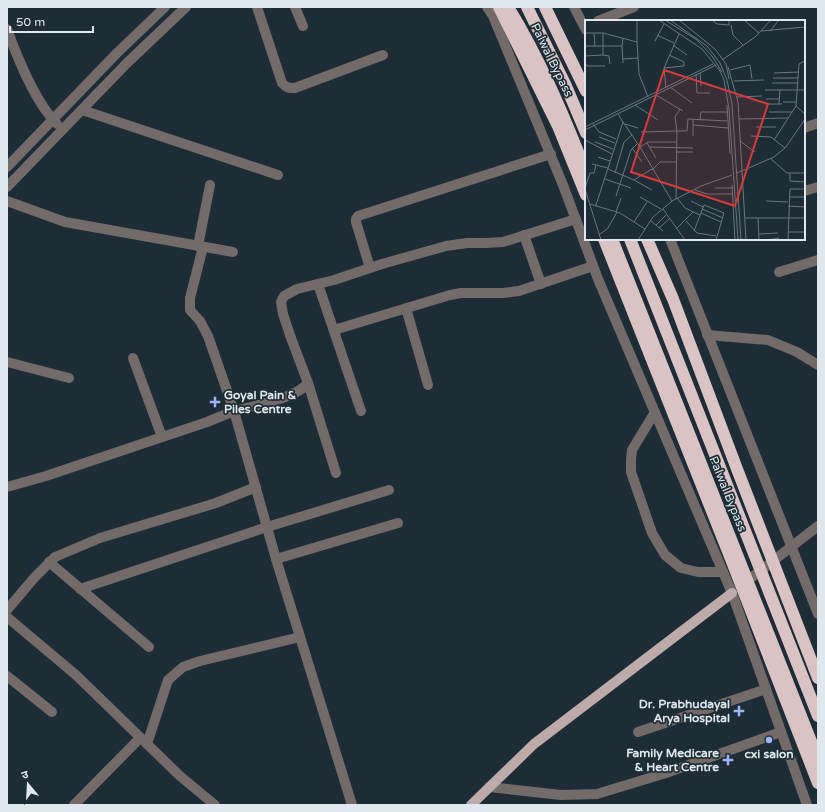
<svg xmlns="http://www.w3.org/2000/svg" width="825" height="812" font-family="'Varela Round','Noto Sans Devanagari',sans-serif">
<rect width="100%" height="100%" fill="#1e2c35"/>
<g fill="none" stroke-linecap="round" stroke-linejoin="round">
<g stroke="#736a6a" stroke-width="10">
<path d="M 257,7 L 282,83 C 286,88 289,88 295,88 L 383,55"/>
<path d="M 295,7 L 303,26"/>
<path d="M 487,7 L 493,16 L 563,185 L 598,279 L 732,593 L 807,805"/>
<path d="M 574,7 L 586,30"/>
<path d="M 598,21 L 634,7"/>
<path d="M 7,29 C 17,57 36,103 57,124"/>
<path d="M 82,110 L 278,175"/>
<path d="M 804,128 L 818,123"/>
<path d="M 7,167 L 117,53 L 165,7"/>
<path d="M 7,187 L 127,63 L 186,7"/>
<path d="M 804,191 L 818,187"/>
<path d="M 7,201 L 65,222 L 233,252"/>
<path d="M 524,235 L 541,284"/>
<path d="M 670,239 L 818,614"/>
<path d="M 198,246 L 210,185"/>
<path d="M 370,268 L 356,222 L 356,219 L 358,216 L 551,154"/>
<path d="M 779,272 L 818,260"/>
<path d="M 318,284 L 361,411"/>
<path d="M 406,308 L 428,385"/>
<path d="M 334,330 L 450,295 L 461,293 L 503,293 L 519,291 L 593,266"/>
<path d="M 707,335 L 768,340 L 797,352 L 818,365"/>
<path d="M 133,358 L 162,437"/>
<path d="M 7,362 L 69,378"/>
<path d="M 308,383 L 336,473"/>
<path d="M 655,412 L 632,450 L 631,460 L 631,472 L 652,533 L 665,555 L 681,568 L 698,572 L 723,572"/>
<path d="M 7,487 L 46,476 L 207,422 L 234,411 L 208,336 L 200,321 L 190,310 L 190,298 L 203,247"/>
<path d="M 276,559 L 398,523"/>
<path d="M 49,562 L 149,647"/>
<path d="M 742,585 L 818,526"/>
<path d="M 80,589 L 267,527 L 389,490"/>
<path d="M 7,610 L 34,578 L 55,557 L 100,538 L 216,503 L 256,487"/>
<path d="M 7,617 L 76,675 L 180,776 L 215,805"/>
<path d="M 7,676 L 52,712"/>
<path d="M 638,732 L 766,689"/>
<path d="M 147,744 L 168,680 L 183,667 L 200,661 L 300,637"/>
<path d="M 489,787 L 561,795 L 597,794 L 666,773 L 781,732"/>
<path d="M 74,805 L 140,738"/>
<path d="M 352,805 L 276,559 L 234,411 C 253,406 297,398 308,383 L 291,338 L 283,314 L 281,302 L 284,296 L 297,289 L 334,280 L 382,264 L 446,246 L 467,243 L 485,243 L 503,242 L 576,219"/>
</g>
<path stroke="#bdaaaa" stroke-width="10" d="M 471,805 L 534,744 L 732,593"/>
<g stroke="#dac3c4" stroke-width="12">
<path d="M 499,7 L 558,126 L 586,195"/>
<path d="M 508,7 C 540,59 564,116 586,172"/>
<path d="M 527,7 L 566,86 L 586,133"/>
<path d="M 545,7 L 586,91"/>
<path d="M 604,239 L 731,559 L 818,783"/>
<path d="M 647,239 L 673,299 L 737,469 L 818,678"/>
</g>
<g stroke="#dac3c4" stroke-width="12">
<path d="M 612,239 L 818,759"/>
<path d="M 630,239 L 818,716"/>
</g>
</g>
<g fill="#9db4fd" stroke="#1e2c35" stroke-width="1.5">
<path d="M213 396h4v4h4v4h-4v4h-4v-4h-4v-4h4z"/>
<path d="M737 705h4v4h4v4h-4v4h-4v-4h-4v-4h4z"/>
<circle cx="769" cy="740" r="4"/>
<path d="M726 754h4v4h4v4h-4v4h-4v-4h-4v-4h4z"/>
</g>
<g text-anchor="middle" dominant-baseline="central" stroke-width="3.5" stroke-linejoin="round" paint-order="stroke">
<g font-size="12" fill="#dfe8ee" stroke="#1e2c35">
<text transform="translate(552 60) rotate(64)">Palwal Bypass</text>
<text transform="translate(728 494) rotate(68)">Palwal Bypass</text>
</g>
<g font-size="12" font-weight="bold" fill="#dfe8ee" stroke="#1e2c35" text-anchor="end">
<text x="224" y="395" text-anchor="start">Goyal Pain &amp;<tspan x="224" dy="14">Piles Centre</tspan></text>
<text x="730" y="704">Dr. Prabhudayal<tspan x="730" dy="14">Arya Hospital</tspan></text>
<text x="719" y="753">Family Medicare<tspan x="719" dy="14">&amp; Heart Centre</tspan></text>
<text x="769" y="754" text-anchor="middle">cxi salon</text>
</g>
</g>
<g transform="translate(585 20)">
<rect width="220" height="220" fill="#1e2c35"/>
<path fill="none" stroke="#6b777f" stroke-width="1" d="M 74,0 L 117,29 L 135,51 L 139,60 L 144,89 L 153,220M 80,0 L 112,20 L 127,36 L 137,52M 85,0 L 122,26 L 135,43 L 142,60 L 147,84 L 156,220M 94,0 L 130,29 L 141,44 L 144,59M 127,0 L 132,4 L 144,5 L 144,0M 159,0 L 174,13M 146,5 L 148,15 L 158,25M 176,11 L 220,7M 185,11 L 194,0M 9,13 L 10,26M 18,13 L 52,22 L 52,0M 72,15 L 89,23M 0,20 L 0,26 L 37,26 L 38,18M 70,21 L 79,4M 52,22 L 54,54 L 63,77M 88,25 L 102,35M 37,26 L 38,43M 18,35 L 24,36 L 25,44M 0,36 L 18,35 L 18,13 L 0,13 L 0,0M 38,39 L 53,38M 137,40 L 170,17 L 186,0M 220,41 L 214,44 L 211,86 L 220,94M 0,43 L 2,46 L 20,46M 143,47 L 153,82 L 161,220M 79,48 L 99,46 L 99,42 L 84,35M 145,50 L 165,45 L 167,59M 115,53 L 116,66M 189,53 L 214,52M 111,54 L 112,73 L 125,73M 188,58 L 213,58M 149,61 L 179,60M 187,63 L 213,63M 85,67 L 107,83M 81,68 L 79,48 L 94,14M 180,70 L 220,70M 71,75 L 98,91M 152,77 L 177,76M 181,79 L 194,79M 198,82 L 212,82M 183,84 L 197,84M 194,84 L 195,70M 50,85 L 73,100M 142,85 L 145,134M 184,92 L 207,92M 108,99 L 108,116M 115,99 L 116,92 L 142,92M 154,99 L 203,98M 38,102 L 55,127M 8,104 L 14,112 L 31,119M 40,104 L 53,108M 108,105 L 143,108M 0,107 L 128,44M 171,107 L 191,107M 0,110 L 131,45M 56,112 L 92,111 L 90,97 L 95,89M 166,116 L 186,117 L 200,128M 14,117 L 30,123M 0,120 L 27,134M 189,120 L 211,86M 155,121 L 170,132M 10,122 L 28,129M 62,123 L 71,138M 65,127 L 108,128M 47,128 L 57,142M 91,132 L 108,132M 13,137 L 25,141M 186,139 L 202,153 L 220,153M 7,144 L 23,148M 23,149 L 49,160 L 67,149M 67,150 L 75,142 L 91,142M 30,153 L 39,122 L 47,115M 152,153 L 189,137 L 201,127 L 220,99M 205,153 L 205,161 L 220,162M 20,159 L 46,168M 49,160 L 67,170M 147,165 L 150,220M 0,168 L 5,153 L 9,153 L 11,145M 130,168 L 148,168M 0,169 L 16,220M 110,170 L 122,174 L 148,174M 31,176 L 46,130 L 52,124M 55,177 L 76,189M 204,177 L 220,177M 92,178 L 100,188 L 115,195M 91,179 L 92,111 L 102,111 L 103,99 L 142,101M 87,181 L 55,127 L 63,122 L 92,122M 106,181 L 118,187M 181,181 L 203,182M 5,184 L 35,193 L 60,209M 11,185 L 38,102 L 33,94M 203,186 L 220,187M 78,189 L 100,220M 117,189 L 138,198M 31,192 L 36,178M 116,193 L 136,202M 160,198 L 220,198M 173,198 L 174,220M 66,201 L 78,211M 101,201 L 112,213 L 131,216M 49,202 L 62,182M 71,205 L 81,195M 74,208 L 84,199M 91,209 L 108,192M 109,211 L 119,185 L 139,193 L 131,220M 203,212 L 220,212M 174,214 L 193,213M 14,215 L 23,208 L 32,192M 53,220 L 68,197 L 87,181 L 116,166 L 147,155M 182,220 L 194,218M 203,220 L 205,169 L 220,169"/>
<path fill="#d73b3c" fill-opacity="0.15" stroke="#d73b3c" stroke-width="2" d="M 79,50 L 183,84 L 150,186 L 46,152 Z"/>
<rect width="220" height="220" fill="none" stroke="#dfe8ee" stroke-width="2"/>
</g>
<rect width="825" height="812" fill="none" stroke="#dfe8ee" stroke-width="16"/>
<g transform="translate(28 784) rotate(342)" stroke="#1e2c35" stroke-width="3" paint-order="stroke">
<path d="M0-3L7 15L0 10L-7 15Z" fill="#dfe8ee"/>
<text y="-6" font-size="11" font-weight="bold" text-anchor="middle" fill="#dfe8ee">उ</text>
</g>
<path d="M10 26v6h83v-6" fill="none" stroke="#dfe8ee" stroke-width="2"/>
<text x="16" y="26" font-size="12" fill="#dfe8ee" stroke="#1e2c35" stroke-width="3" paint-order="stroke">50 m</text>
</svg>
